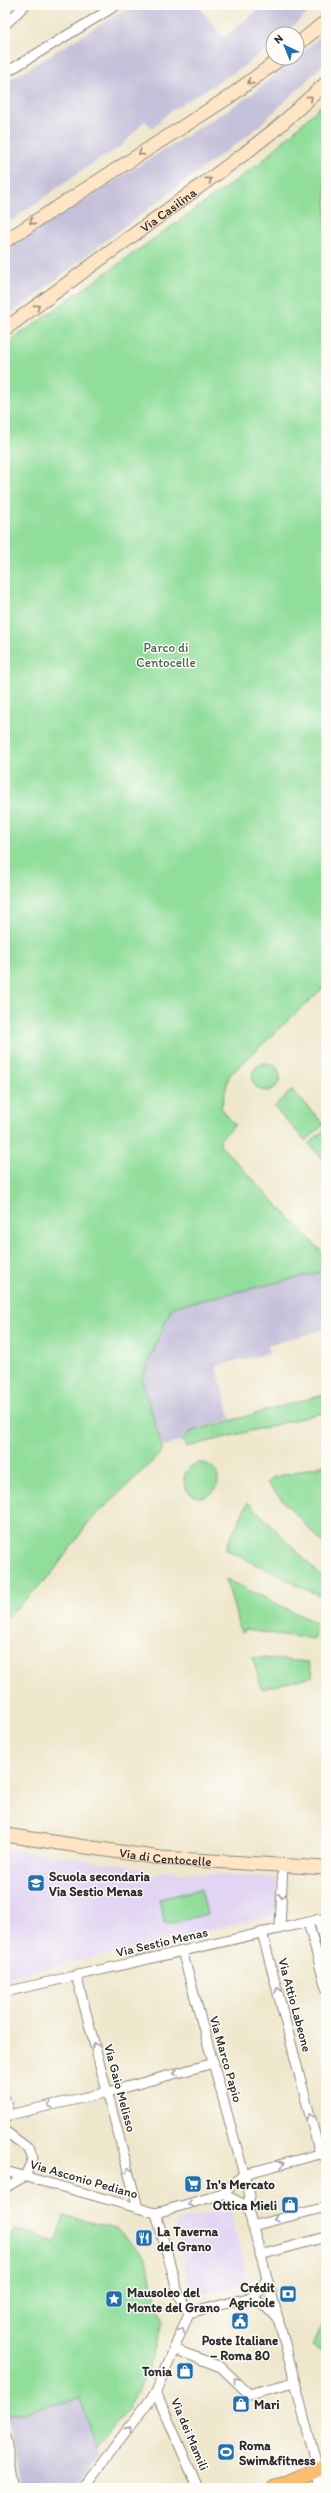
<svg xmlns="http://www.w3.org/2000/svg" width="331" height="2493" font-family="Itim,sans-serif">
<rect width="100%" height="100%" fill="#fdfcf7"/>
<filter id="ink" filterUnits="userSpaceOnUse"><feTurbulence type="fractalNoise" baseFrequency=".025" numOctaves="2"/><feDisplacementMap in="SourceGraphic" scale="8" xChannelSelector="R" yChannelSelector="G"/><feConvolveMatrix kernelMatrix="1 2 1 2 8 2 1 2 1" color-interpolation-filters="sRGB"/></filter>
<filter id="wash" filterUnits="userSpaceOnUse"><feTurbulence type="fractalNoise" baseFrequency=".012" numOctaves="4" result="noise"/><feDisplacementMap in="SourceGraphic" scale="16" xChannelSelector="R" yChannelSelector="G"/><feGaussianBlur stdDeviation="0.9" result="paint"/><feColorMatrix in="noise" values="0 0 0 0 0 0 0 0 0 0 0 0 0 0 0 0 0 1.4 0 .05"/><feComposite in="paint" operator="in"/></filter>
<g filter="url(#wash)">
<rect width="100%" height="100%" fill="#efe7cc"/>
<g fill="#e2d4f3">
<path d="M 5,1849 L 144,1868 L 148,1875 L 156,1876 L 162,1871 L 277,1878 L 275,1915 L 5,1978 Z"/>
<path d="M 230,2209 L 248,2283 L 193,2296 L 189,2289 L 175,2222 Z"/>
</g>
<g fill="#c5c0da">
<path d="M 132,5 L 198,5 L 223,38 L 264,5 L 317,5 L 284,34 L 273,34 L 273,44 L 240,69 L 169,112 L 153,128 L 144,121 L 122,146 L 81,171 L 5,225 L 5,83 Z"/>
<path d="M 326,30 L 326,62 L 255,130 L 129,223 L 5,319 L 5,250 L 248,97 L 297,58 Z"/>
<path d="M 326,1271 L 326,1329 L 268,1345 L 269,1353 L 216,1366 L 231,1419 L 190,1432 L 181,1441 L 163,1447 L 142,1379 L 172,1307 Z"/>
<path d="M 80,2397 L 99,2456 L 76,2488 L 21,2488 L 7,2416 Z"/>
</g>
<g fill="#91de9b" stroke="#5e8463">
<path d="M 326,101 L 326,985 L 229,1076 L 221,1108 L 235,1125 L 220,1139 L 220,1145 L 326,1256 L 326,1271 L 172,1307 L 142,1379 L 163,1451 L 88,1523 L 50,1576 L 5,1619 L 5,345 L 260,163 Z"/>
<circle cx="266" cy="1077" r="14"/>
<path d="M 292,1090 L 324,1124 L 306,1141 L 274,1107 Z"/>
<path d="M 326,1128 L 326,1163 L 309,1144 Z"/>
<path d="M 326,1394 L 326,1412 L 187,1447 L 181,1441 L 190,1432 Z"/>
<circle cx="201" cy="1480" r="17"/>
<path d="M 326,1464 L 326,1547 L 267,1483 L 271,1478 Z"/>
<path d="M 248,1502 L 326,1581 L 326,1599 L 225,1549 Z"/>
<path d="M 226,1579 L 316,1623 L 314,1639 L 245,1630 L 241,1633 Z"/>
<path d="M 252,1657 L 308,1662 L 313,1676 L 262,1689 Z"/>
<path d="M 201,1889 L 207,1914 L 165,1925 L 159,1899 Z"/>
<path d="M 63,2216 L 116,2228 L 145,2256 L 163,2322 L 146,2375 L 127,2409 L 96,2448 L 80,2398 L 7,2416 L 5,2410 L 5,2251 L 14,2229 L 56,2241 Z"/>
<path d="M 326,2319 L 326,2354 L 312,2346 Z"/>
</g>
</g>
<g filter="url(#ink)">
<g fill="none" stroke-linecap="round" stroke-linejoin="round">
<defs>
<g id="street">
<path d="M 5,25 L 25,5"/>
<path d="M 5,73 L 117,5"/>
<path d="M 318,1919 L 326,1948"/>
<path d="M 308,1922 L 326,1988"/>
<path d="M 280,1927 L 283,1865"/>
<path d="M 262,1932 L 320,2154"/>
<path d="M 182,1951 L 244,2174 L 320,2154 L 326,2157"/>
<path d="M 76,1975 L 138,2208"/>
<path d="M 5,1992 L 326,1918"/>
<path d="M 5,2099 L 9,2115"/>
<path d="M 5,2119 L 9,2115 L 108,2092 L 214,2063"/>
<path d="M 5,2131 L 29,2149 L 33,2158 L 25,2176 L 5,2188"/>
<path d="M 5,2171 L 156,2213"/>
<path d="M 223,2194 L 244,2174 L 250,2196 L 247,2206"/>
<path d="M 156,2213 L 223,2194 L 247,2206 C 267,2276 286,2346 304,2417 C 309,2439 320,2465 317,2488"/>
<path d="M 156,2213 L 178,2293 L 189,2313"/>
<path d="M 252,2226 L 326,2207"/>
<path d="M 260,2255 L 326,2237"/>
<path d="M 252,2297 L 268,2309 L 278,2320"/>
<path d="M 189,2313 L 252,2297 L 261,2290 L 266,2279"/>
<path d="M 174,2349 L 221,2367 L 249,2394 L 295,2382"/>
<path d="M 156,2392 L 198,2488"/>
<path d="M 5,2436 L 15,2488"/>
<path d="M 83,2488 L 156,2392 L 189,2313"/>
</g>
<g id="secondary">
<path d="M 297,45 L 326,21"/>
<path d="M 5,241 L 229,97 L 281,58"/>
<path id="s1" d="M 5,329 L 244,154 L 277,128 L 326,83"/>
<path id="s2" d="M 5,1835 L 161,1858 L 326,1868"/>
</g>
<path id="primary" d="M 274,2488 L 326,2466"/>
</defs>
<use href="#street" stroke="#8d897c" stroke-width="11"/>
<use href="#secondary" stroke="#8d897c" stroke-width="15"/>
<use href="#primary" stroke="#8d897c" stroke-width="16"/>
<use href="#street" stroke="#fff" stroke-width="9"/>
<use href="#secondary" stroke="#fee5c5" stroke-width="13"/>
<use href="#primary" stroke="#fcbd6f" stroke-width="14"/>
</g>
<defs><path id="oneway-chevron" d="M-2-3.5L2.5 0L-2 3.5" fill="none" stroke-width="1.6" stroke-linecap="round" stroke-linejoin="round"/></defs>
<g stroke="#948878">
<use href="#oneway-chevron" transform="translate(250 82) rotate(144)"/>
<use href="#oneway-chevron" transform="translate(310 98) rotate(-43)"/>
<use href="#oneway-chevron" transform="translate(141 153) rotate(148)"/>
<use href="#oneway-chevron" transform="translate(209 180) rotate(-36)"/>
<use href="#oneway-chevron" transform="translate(32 222) rotate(146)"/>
<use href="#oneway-chevron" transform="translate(37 307) rotate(-36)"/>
</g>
<g stroke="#a0a0a0">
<use href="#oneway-chevron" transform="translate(282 1896) rotate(93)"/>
<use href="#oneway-chevron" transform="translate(278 1990) rotate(-105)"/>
<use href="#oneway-chevron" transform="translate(95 2045) rotate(-105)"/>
<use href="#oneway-chevron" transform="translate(176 2073) rotate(165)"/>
<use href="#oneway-chevron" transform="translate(50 2105) rotate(166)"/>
<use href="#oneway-chevron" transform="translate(310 2116) rotate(-104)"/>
<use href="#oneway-chevron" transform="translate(282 2164) rotate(-15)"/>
<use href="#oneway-chevron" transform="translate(129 2170) rotate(-106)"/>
<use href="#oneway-chevron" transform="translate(190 2204) rotate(164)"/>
<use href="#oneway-chevron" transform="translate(276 2219) rotate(164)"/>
<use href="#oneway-chevron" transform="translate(182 2330) rotate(-68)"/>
<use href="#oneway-chevron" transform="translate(236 2380) rotate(-130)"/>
<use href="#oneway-chevron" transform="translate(129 2429) rotate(-51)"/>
</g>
</g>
<defs>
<symbol id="school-square" viewBox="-11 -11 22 22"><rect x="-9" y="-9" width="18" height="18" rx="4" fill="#1f6fb2" stroke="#fdfcf7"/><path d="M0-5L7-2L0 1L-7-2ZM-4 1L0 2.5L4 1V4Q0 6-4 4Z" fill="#fff"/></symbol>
<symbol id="supermarket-square" viewBox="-11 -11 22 22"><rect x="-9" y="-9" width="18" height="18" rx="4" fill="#1f6fb2" stroke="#fdfcf7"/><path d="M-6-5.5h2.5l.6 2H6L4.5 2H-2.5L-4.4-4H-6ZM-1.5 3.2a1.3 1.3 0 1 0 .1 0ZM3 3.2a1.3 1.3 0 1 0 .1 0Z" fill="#fff"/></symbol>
<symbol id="shop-square" viewBox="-11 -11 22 22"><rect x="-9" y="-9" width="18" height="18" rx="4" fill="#1f6fb2" stroke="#fdfcf7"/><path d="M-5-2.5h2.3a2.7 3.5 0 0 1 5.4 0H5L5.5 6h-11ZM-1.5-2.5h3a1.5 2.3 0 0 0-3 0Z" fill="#fff"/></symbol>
<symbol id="restaurant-square" viewBox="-11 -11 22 22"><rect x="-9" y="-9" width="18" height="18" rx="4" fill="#1f6fb2" stroke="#fdfcf7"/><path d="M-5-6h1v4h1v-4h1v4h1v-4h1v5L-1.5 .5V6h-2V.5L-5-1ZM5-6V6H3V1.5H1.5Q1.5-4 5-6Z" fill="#fff"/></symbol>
<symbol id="bank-square" viewBox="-11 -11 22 22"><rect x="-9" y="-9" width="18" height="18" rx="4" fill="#1f6fb2" stroke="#fdfcf7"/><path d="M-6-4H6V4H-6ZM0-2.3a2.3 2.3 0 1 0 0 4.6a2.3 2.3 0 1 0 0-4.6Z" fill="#fff"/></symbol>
<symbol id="sight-square" viewBox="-11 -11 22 22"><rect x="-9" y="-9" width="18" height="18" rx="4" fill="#1f6fb2" stroke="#fdfcf7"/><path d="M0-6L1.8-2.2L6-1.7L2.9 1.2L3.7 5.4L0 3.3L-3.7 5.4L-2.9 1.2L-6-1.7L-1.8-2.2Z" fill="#fff"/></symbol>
<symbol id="civic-square" viewBox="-11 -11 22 22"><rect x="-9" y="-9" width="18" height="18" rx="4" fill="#1f6fb2" stroke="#fdfcf7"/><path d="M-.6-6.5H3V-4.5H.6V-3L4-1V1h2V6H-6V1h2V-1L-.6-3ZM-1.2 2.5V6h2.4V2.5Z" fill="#fff"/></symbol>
<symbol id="stadium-square" viewBox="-11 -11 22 22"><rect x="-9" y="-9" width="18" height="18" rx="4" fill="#1f6fb2" stroke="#fdfcf7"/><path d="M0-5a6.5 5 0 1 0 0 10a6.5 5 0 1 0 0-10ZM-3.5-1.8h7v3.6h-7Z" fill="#fff"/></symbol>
</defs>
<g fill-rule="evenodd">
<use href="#school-square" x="26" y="1873" width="20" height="20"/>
<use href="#supermarket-square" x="183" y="2174" width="20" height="20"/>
<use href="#shop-square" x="280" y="2195" width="20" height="20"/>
<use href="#restaurant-square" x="134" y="2228" width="20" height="20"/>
<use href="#bank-square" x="278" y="2284" width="20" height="20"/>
<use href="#sight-square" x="104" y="2289" width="20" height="20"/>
<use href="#civic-square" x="230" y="2311" width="20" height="20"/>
<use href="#shop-square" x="175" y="2361" width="20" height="20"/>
<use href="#shop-square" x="231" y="2394" width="20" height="20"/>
<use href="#stadium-square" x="216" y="2442" width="20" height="20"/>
</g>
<g text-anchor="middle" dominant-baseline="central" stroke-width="3" stroke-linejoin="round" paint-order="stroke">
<g font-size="13" fill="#2b2b2b" stroke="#fdfcf7">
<text stroke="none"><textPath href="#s1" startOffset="202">Via Casilina</textPath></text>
<text stroke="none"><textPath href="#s2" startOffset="162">Via di Centocelle</textPath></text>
<text transform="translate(162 1942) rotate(-13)">Via Sestio Menas</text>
<text transform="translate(295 2005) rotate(75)">Via Attio Labeone</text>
<text transform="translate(226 2059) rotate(74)">Via Marco Papio</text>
<text transform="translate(120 2088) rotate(75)">Via Gaio Melisso</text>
<text transform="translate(84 2179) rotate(16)">Via Asconio Pediano</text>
<text transform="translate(190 2434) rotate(67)">Via dei Mamili</text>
</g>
<g font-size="13" fill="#4a614d" stroke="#fdfcf7">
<text x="166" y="647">Parco di<tspan x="166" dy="15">Centocelle</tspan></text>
</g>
<g font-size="13" font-weight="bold" fill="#2b2b2b" stroke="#fdfcf7" text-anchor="start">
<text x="49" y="1876">Scuola secondaria<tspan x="49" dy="15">Via Sestio Menas</tspan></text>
<text x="206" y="2184">In's Mercato</text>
<text x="277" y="2205" text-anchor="end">Ottica Mieli</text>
<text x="157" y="2231">La Taverna<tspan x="157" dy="15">del Grano</tspan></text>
<text x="275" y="2287" text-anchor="end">Crédit<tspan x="275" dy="15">Agricole</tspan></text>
<text x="127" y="2292">Mausoleo del<tspan x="127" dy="15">Monte del Grano</tspan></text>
<text x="240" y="2340" text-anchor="middle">Poste Italiane<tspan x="240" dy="15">– Roma 80</tspan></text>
<text x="172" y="2371" text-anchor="end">Tonia</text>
<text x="254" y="2404">Mari</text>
<text x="239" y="2445">Roma<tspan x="239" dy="15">Swim&amp;fitness</tspan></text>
</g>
</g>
<rect width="331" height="2493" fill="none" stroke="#fdfcf7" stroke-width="20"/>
<g transform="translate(285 46) rotate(317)"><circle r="19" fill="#fdfcf7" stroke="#a9a8a5"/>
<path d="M0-3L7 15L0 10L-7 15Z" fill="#1f6fb2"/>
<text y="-6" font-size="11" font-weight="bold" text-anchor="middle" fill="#2b2b2b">N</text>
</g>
</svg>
